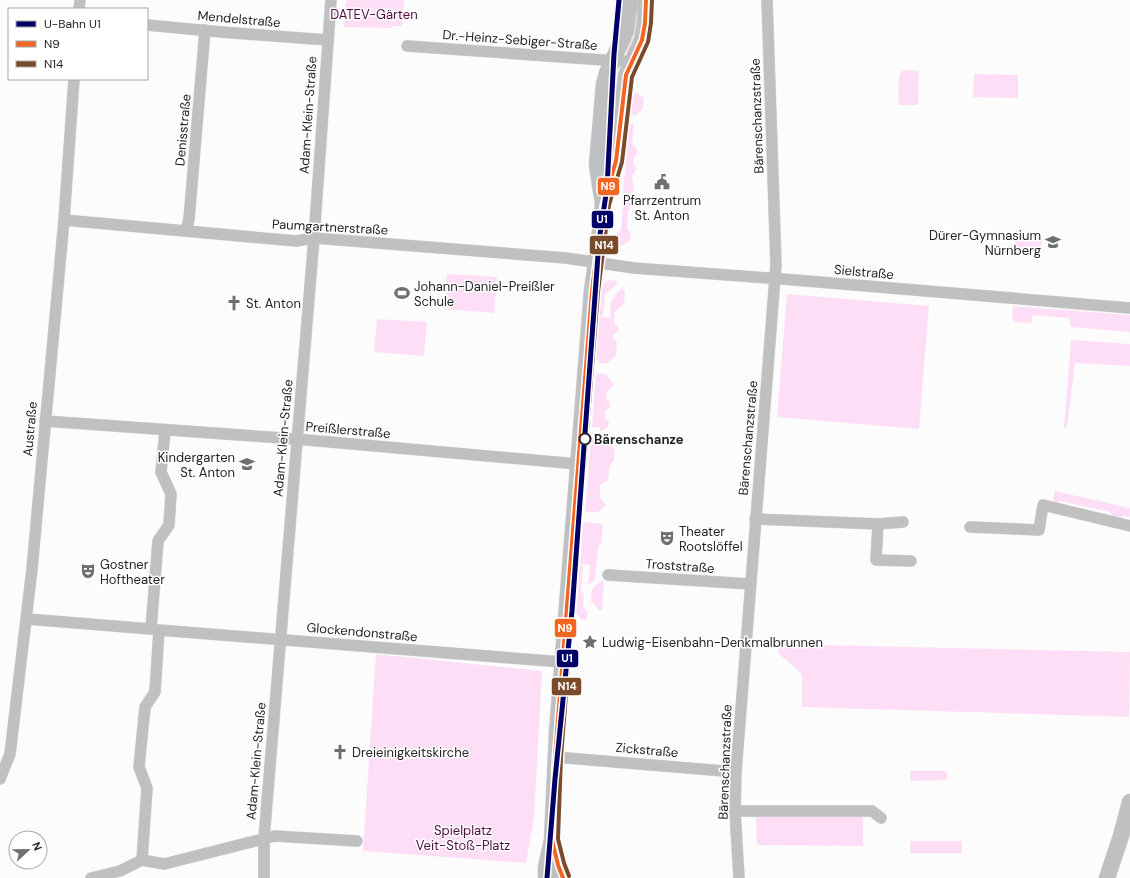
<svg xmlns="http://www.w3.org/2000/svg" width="1130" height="878" font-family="'DM Sans',sans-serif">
<rect width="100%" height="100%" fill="#fcfcfd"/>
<g fill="#fedef6">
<path d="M 346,0 L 404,0 L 402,26 L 392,26 L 392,28 L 344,27 Z"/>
<path d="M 635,0 L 640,0 C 639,18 634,35 629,53 L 623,50 Z"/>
<path d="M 903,70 L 919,71 L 918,105 L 898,105 L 899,74 Z"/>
<path d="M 974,74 L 1018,75 L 1018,98 L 973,97 Z"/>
<path d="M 608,87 L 613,88 L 608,151 L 603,151 Z"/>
<path d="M 637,92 L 644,99 L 643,108 L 635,116 L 630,115 L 630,99 Z"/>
<path d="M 631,124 L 634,124 L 632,143 L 637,149 L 637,154 L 634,157 L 633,164 L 636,167 L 635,172 L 632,175 L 634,190 L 630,193 L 623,193 L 629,126 Z"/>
<path d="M 625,202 L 631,202 L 630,209 L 628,211 L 627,228 L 631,233 L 630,240 L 622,246 L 618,246 L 615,243 L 616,236 L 621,230 L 623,204 Z"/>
<path d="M 1016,239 L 1042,241 L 1041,249 L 1015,247 Z"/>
<path d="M 447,274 L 497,277 L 494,313 L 445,309 Z"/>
<path d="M 608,280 L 616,281 L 618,283 L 605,294 L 603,314 L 600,317 L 610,318 L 611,301 L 614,298 L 615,295 L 622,288 L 625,291 L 624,304 L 615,311 L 614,323 L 619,328 L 618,331 L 613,335 L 613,338 L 617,343 L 616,356 L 608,363 L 600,363 L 596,358 L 602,286 Z"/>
<path d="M 787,294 L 929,306 L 919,429 L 777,417 Z"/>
<path d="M 1013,306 L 1130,315 L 1130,332 L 1072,327 L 1070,325 L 1069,318 L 1032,315 L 1031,323 L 1016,322 L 1012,319 Z"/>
<path d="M 377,319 L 427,322 L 424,356 L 374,352 Z"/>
<path d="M 1071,340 L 1130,344 L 1130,366 L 1075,363 L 1067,427 L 1064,427 Z"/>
<path d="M 596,373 L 606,374 L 614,385 L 607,392 L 606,399 L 610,402 L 610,407 L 605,412 L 605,418 L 609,421 L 608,427 L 600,432 L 600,427 L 592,427 Z"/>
<path d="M 591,439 L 607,440 L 615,450 L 614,461 L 610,465 L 608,480 L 600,485 L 600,497 L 606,505 L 598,512 L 585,512 Z"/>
<path d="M 1055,491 L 1130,508 L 1130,517 L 1124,516 L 1118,519 L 1113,517 L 1110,512 L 1060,501 L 1055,504 L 1052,503 Z"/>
<path d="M 586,522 L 603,524 L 601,544 L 598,547 L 595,579 L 588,585 L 590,565 L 580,564 L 583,567 L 581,591 L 584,595 L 583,607 L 588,612 L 587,620 L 582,620 L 576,613 L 583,524 Z"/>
<path d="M 602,580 L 604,583 L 602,609 L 600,611 L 591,601 L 592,589 Z"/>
<path d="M 779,644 L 1130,652 L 1129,717 L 802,707 L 802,674 L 778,653 Z"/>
<path d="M 376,654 L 542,671 L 534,818 L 526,863 L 363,851 Z"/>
<path d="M 910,771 L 947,771 L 947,780 L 910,781 Z"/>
<path d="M 756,817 L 863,817 L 863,846 L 757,845 Z"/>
<rect x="910" y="841" width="52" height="12"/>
</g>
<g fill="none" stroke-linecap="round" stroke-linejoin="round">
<defs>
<g id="street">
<path d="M 79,9 L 80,0"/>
<path d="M 147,25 L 221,32 L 328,40"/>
<path d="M 407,46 L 632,62"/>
<path d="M 64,220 L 296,241 L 314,238 L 566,258 L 634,268 L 795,280 L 1130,308"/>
<path d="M 186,231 L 189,219 L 205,30"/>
<path d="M 45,421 L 296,439 L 578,464"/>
<path d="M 755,519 L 878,524 L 876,560 L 911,561"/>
<path d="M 878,524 L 903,522"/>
<path d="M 970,527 L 1039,530 L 1043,505 L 1130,526"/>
<path d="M 608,575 L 750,584"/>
<path d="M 27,619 L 151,629 L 158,541 L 169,525 L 171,494 L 161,472 L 165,431"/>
<path d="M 555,757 L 736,772"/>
<path d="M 0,779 L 10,754 L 32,569 L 64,220 L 74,79"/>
<path d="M 735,811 L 872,811 L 881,818"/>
<path d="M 142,860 L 147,788 L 139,767 L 145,707 L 155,692 L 159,630 L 562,662"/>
<path d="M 91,878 L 120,871 L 142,860 L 164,864 L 275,836 L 357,841"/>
<path d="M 264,878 L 264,838 L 314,238 L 331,0"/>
<path d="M 739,878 L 735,811 L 736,772 L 776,265 L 767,0"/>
</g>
<g id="secondary">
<path d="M 604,201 L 616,161 L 626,75 L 642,40 L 645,23 L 646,0"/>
<path d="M 553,843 L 558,865 L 563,878"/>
<path d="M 546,878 L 546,867 L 552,840 L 557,732 L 592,291 L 599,242 L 603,204 L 597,165 L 604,84 L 607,73 L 626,31 L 630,0"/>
<path d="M 1107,878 L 1121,836 L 1130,802"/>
</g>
</defs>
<use href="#street" stroke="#d9d9db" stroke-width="12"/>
<use href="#secondary" stroke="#d9d9db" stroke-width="17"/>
<use href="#street" stroke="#c0c0c1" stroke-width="11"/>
<use href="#secondary" stroke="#bfc0c1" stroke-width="16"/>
<defs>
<path id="bus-1" d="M 563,878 L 558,865 L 552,840 L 555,757 L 592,291 L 603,204 L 616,161 L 626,75 L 642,40 L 645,23 L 646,0"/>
<path id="bus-2" d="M 569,876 L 564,863 L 558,839 L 561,757 L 598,292 L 609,205 L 622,162 L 632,77 L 648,42 L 651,23 L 652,0"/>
</defs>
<use href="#bus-1" stroke="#fff" stroke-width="7"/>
<use href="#bus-2" stroke="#fff" stroke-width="7"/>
<use href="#bus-1" stroke="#f26522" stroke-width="4"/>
<use href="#bus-2" stroke="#7a4b2a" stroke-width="4"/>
<defs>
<path id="metro-1" d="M 547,878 L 555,779 L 572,611 L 599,241 L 607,188 L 614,54 L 619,0"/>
</defs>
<use href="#metro-1" stroke="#fff" stroke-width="8"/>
<use href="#metro-1" stroke="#006" stroke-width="5"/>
</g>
<defs>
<symbol id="civic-bare" viewBox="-9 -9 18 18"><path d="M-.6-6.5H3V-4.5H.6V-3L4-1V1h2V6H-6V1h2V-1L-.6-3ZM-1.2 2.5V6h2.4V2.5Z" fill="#707071" stroke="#fff" stroke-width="2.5" paint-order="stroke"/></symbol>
<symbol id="school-bare" viewBox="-9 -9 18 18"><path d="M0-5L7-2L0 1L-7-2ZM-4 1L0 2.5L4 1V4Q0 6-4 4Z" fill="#707071" stroke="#fff" stroke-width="2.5" paint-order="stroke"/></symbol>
<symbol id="stadium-bare" viewBox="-9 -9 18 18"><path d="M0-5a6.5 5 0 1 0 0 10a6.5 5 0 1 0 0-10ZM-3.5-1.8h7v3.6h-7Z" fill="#707071" stroke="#fff" stroke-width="2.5" paint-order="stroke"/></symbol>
<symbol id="church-bare" viewBox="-9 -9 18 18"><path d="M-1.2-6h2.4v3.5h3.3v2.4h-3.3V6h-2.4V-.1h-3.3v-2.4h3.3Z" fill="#707071" stroke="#fff" stroke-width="2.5" paint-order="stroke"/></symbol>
<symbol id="theatre-bare" viewBox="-9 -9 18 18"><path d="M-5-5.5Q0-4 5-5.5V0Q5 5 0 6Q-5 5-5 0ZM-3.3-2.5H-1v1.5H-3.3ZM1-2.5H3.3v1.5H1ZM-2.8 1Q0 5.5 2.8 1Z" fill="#707071" stroke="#fff" stroke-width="2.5" paint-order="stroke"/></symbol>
<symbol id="sight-bare" viewBox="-9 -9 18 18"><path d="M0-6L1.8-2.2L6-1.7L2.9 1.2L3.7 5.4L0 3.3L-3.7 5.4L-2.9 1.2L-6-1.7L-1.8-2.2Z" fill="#707071" stroke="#fff" stroke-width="2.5" paint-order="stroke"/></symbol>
</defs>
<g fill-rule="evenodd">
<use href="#civic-bare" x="651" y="171" width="22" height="22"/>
<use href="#school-bare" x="1042" y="231" width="22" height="22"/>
<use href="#stadium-bare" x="391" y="282" width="22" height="22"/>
<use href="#church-bare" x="223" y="292" width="22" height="22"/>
<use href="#school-bare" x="236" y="453" width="22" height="22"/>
<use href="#theatre-bare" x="656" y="527" width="22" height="22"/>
<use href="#theatre-bare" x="77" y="560" width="22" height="22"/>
<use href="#sight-bare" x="579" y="631" width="22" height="22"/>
<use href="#church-bare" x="329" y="741" width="22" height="22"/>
</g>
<circle fill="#fff" stroke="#242426" stroke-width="2" cx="585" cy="439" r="5.5"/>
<g text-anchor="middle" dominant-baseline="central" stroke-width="3" stroke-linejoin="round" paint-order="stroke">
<g font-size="13" fill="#500b45" stroke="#fff">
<text x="374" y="14">DATEV-Gärten</text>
<text x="463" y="830">Spielplatz<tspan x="463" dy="15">Veit-Stoß-Platz</tspan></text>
</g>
<g font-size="13" fill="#242426" stroke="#fff">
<text transform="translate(239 19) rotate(5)">Mendelstraße</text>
<text transform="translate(520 40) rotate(4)">Dr.-Heinz-Sebiger-Straße</text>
<text transform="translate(308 115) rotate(-86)">Adam-Klein-Straße</text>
<text transform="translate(757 116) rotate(-92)">Bärenschanzstraße</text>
<text transform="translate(183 130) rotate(-85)">Denisstraße</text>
<text transform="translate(330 227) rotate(3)">Paumgartnerstraße</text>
<text transform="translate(864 272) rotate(5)">Sielstraße</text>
<text transform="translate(30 429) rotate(-85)">Austraße</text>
<text transform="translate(348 430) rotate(5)">Preißlerstraße</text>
<text transform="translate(283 438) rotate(-85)">Adam-Klein-Straße</text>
<text transform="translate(748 438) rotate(-85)">Bärenschanzstraße</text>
<text transform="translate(680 566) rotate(4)">Troststraße</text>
<text transform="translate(362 632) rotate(5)">Glockendonstraße</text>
<text transform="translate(647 750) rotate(5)">Zickstraße</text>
<text transform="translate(256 761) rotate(-85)">Adam-Klein-Straße</text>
<text transform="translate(725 762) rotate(-88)">Bärenschanzstraße</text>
</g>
<g font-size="13" fill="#242426" stroke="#fff" text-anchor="start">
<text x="662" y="200" text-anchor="middle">Pfarrzentrum<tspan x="662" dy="15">St. Anton</tspan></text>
<text x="1041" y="235" text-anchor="end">Dürer-Gymnasium<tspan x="1041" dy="15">Nürnberg</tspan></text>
<text x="414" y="286">Johann-Daniel-Preißler<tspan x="414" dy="15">Schule</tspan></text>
<text x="246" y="303">St. Anton</text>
<text x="235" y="457" text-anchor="end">Kindergarten<tspan x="235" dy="15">St. Anton</tspan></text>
<text x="679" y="531">Theater<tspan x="679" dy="15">Rootslöffel</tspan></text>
<text x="100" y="564">Gostner<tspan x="100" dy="15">Hoftheater</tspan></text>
<text x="602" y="642">Ludwig-Eisenbahn-Denkmalbrunnen</text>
<text x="352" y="752">Dreieinigkeitskirche</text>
</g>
<g font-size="13" font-weight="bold" fill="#242426" stroke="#fff" text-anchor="start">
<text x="594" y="439">Bärenschanze</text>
</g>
</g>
<g stroke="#fff" stroke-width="1.5">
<rect x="597" y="177" width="23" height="19" rx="4" fill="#f26522"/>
<rect x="591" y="210" width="23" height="19" rx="4" fill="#006"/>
<rect x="589" y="235" width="30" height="20" rx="4" fill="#7a4b2a"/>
<rect x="554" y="618" width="23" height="20" rx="4" fill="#f26522"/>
<rect x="556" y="649" width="23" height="19" rx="4" fill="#006"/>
<rect x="551" y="677" width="31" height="19" rx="4" fill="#7a4b2a"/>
</g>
<g font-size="11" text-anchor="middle" font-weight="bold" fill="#fff">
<text x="608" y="190">N9</text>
<text x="602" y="223">U1</text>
<text x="604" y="249">N14</text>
<text x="565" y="632">N9</text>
<text x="567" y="662">U1</text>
<text x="567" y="690">N14</text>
</g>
<rect x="8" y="8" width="140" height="72" fill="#ffffff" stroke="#a7a7a8"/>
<rect x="16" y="21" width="20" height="6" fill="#000066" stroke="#a7a7a8"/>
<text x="44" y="28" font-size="12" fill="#242426">U-Bahn U1</text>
<rect x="16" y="41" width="20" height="6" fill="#f26522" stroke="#a7a7a8"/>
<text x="44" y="48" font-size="12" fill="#242426">N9</text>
<rect x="16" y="61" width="20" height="6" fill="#7a4b2a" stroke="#a7a7a8"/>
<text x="44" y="68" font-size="12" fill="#242426">N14</text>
<g transform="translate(28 850) rotate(68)"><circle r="19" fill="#ffffff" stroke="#a7a7a8"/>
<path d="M0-3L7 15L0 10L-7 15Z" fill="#707071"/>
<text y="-6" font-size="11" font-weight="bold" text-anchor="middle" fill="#242426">N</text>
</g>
</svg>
